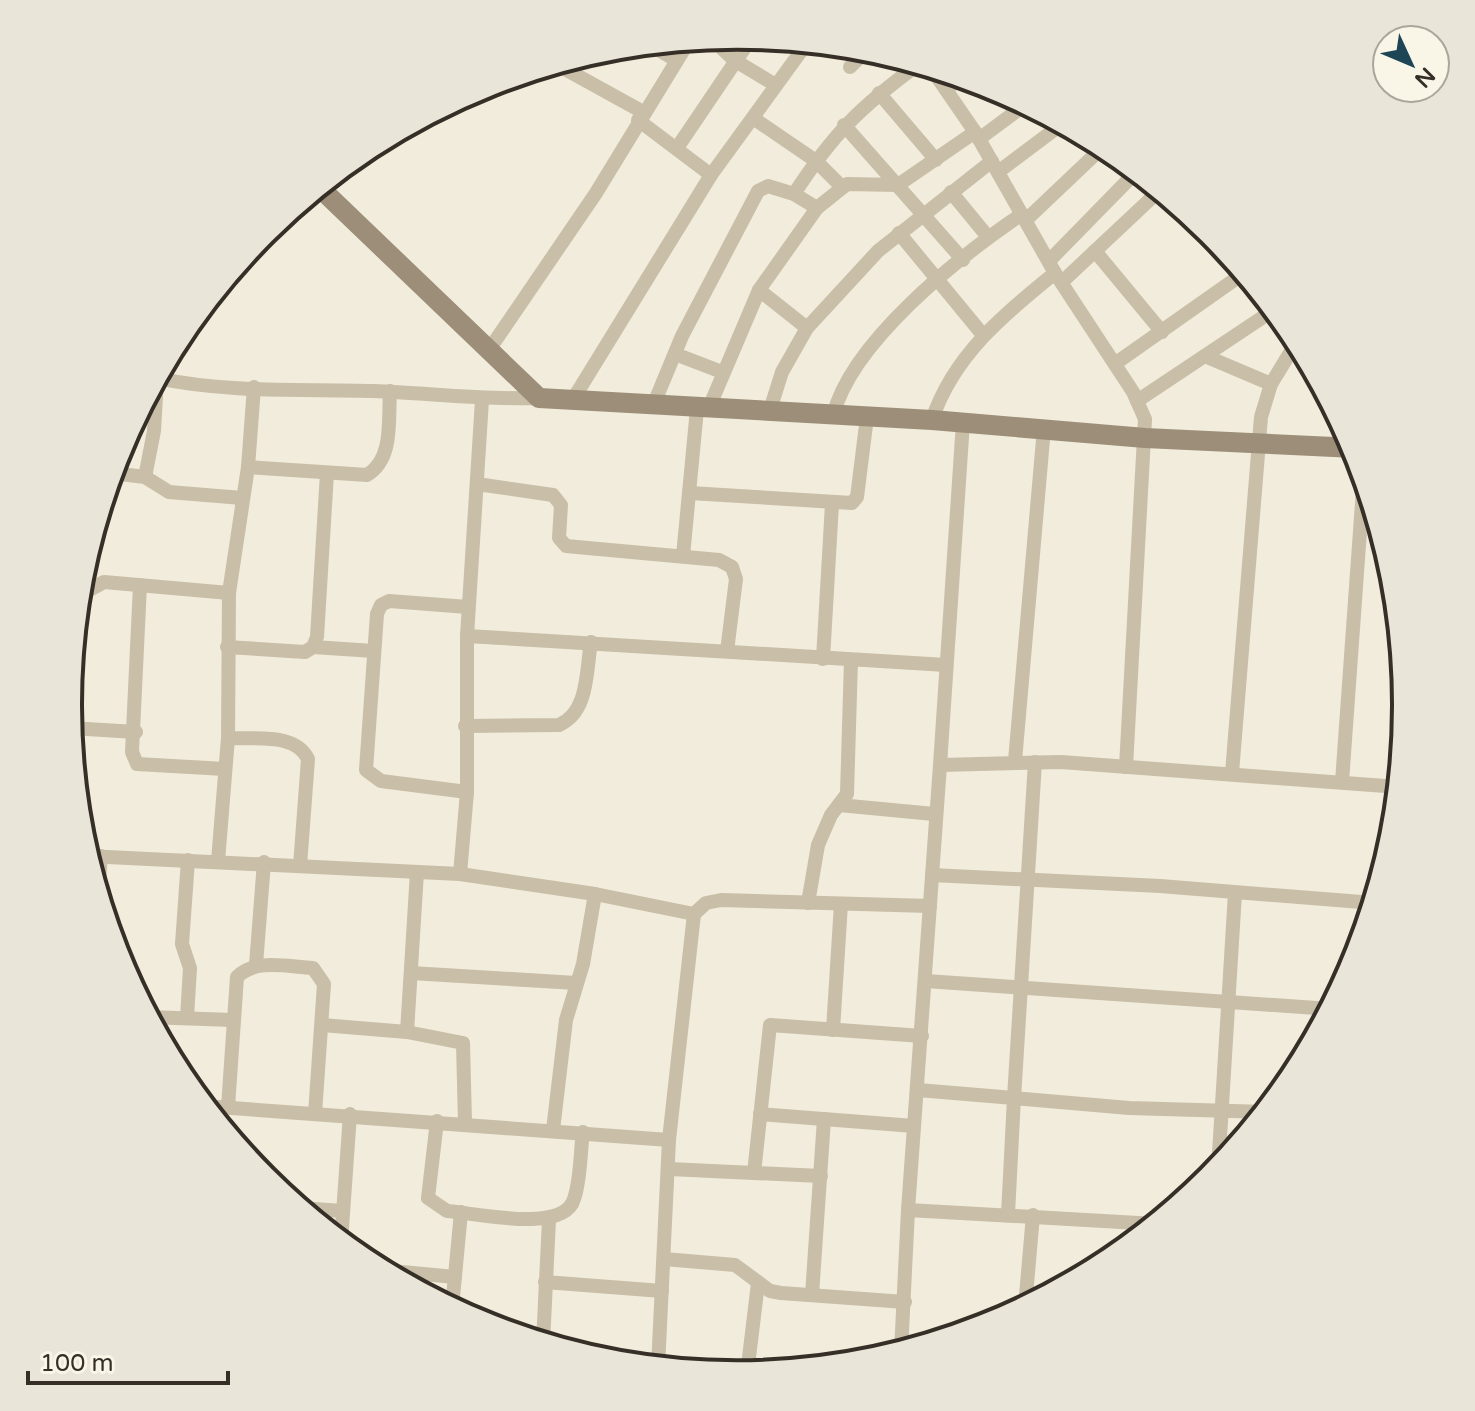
<svg xmlns="http://www.w3.org/2000/svg" width="1475" height="1411" font-family="'Varela Round',sans-serif">
<rect width="100%" height="100%" fill="#f1ecdb"/>
<g fill="none" stroke-linecap="round" stroke-linejoin="round">
<g stroke="#c9bea7" stroke-width="14">
<path d="M 712,39 L 734,60 L 774,84"/>
<path d="M 650,45 L 674,59"/>
<path d="M 556,64 L 643,112"/>
<path d="M 850,67 L 868,49"/>
<path d="M 931,68 L 975,132 L 1055,273 L 1133,392 L 1145,419 L 1126,767"/>
<path d="M 946,90 L 961,77"/>
<path d="M 879,93 L 936,160"/>
<path d="M 753,118 L 816,161 L 841,186"/>
<path d="M 638,120 L 711,175"/>
<path d="M 844,125 L 963,260"/>
<path d="M 979,139 L 1026,104"/>
<path d="M 677,148 L 752,37"/>
<path d="M 998,172 L 1062,124"/>
<path d="M 951,192 L 988,237"/>
<path d="M 794,194 C 833,134 861,106 919,64"/>
<path d="M 1183,209 L 1207,237 L 1216,238"/>
<path d="M 1026,220 L 1104,146"/>
<path d="M 899,233 L 983,335"/>
<path d="M 1095,251 L 1162,332"/>
<path d="M 1049,261 L 1137,171"/>
<path d="M 1062,282 L 1160,190"/>
<path d="M 759,290 L 807,328"/>
<path d="M 1263,296 L 1302,349"/>
<path d="M 489,350 L 596,193 L 689,41"/>
<path d="M 675,354 L 722,372"/>
<path d="M 1205,356 L 1271,384"/>
<path d="M 1116,363 L 1244,273"/>
<path d="M 157,378 C 226,393 303,389 373,391 C 429,393 483,400 539,398"/>
<path d="M 482,400 L 467,636 L 946,665"/>
<path d="M 572,401 L 711,175 L 807,43"/>
<path d="M 1137,401 L 1272,311"/>
<path d="M 653,406 L 682,336 L 758,191 L 768,186 L 794,194 L 817,208"/>
<path d="M 708,410 L 759,290 L 817,208 L 847,184 L 898,185 L 975,132"/>
<path d="M 769,413 L 782,372 L 807,328 L 878,251 L 992,161"/>
<path d="M 833,416 C 851,342 960,256 1022,214"/>
<path d="M 932,420 C 953,356 1004,314 1055,273"/>
<path d="M 963,422 L 940,765 L 1061,762 L 1399,787"/>
<path d="M 248,467 L 367,475 C 394,459 388,420 390,391"/>
<path d="M 112,473 L 145,477 L 169,492 L 242,498"/>
<path d="M 145,477 L 154,431 L 157,378"/>
<path d="M 477,484 L 553,495 L 561,505 L 559,538 L 566,546 L 719,560 L 732,567 L 736,579 L 727,651"/>
<path d="M 690,493 L 852,503 L 857,497 L 867,417"/>
<path d="M 683,556 L 697,409"/>
<path d="M 140,585 L 132,752 L 137,764 L 225,769"/>
<path d="M 80,595 L 104,582 L 229,593"/>
<path d="M 467,636 L 467,792 L 460,874 L 595,894 L 694,914 L 706,903 L 721,900 L 930,906"/>
<path d="M 75,638 L 82,572"/>
<path d="M 227,647 L 305,652 L 313,647 L 317,637 L 327,473"/>
<path d="M 313,647 L 374,651"/>
<path d="M 823,659 L 832,504"/>
<path d="M 465,726 L 559,725 C 589,712 586,671 591,642"/>
<path d="M 70,728 L 136,732"/>
<path d="M 228,738 C 255,740 295,732 308,759 L 300,866"/>
<path d="M 1015,761 L 1044,428"/>
<path d="M 1035,762 L 1014,1098 L 1129,1108 L 1266,1112"/>
<path d="M 940,765 L 908,1210 L 1156,1224"/>
<path d="M 1232,773 L 1261,417 L 1271,384 L 1296,343"/>
<path d="M 75,778 L 78,729"/>
<path d="M 1342,782 L 1364,475"/>
<path d="M 467,792 L 381,781 L 366,770 L 377,614 L 381,605 L 389,601 L 468,607"/>
<path d="M 839,805 L 934,814"/>
<path d="M 87,856 L 460,874"/>
<path d="M 218,861 L 228,738 L 229,593 L 248,467 L 254,387"/>
<path d="M 417,872 L 407,1032 L 463,1043 L 465,1123"/>
<path d="M 932,875 L 1160,886 L 1374,903"/>
<path d="M 98,893 L 101,856"/>
<path d="M 808,903 L 818,845 L 831,815 L 847,794 L 851,660"/>
<path d="M 256,965 L 264,862"/>
<path d="M 411,973 L 576,983"/>
<path d="M 926,981 L 1331,1009"/>
<path d="M 148,1017 L 232,1020"/>
<path d="M 187,1018 L 190,968 L 182,944 L 188,860"/>
<path d="M 322,1025 L 407,1032"/>
<path d="M 833,1030 L 841,904"/>
<path d="M 918,1090 L 1014,1098 L 1008,1214"/>
<path d="M 204,1106 L 669,1140"/>
<path d="M 228,1107 L 237,977 C 256,958 287,967 313,968 L 324,984 L 315,1114"/>
<path d="M 760,1114 L 914,1126"/>
<path d="M 437,1121 L 428,1198 L 447,1211 C 475,1213 564,1234 574,1199 C 581,1179 580,1153 583,1132"/>
<path d="M 553,1130 L 566,1020 L 583,964 L 595,894"/>
<path d="M 669,1169 L 754,1173 L 770,1025 L 922,1036"/>
<path d="M 1218,1170 L 1235,893"/>
<path d="M 754,1173 L 821,1176"/>
<path d="M 299,1208 L 343,1211"/>
<path d="M 1137,1240 L 1138,1223"/>
<path d="M 341,1242 L 350,1114"/>
<path d="M 664,1259 L 735,1265 L 770,1291 L 781,1293 L 905,1302"/>
<path d="M 381,1270 L 455,1277"/>
<path d="M 545,1282 L 662,1291"/>
<path d="M 812,1295 L 824,1119"/>
<path d="M 1025,1307 L 1033,1215"/>
<path d="M 452,1308 L 461,1212"/>
<path d="M 543,1343 L 549,1220"/>
<path d="M 901,1352 L 908,1210"/>
<path d="M 658,1367 L 669,1140 L 694,914"/>
<path d="M 747,1374 L 758,1283"/>
</g>
<path stroke="#9c8e78" stroke-width="20" d="M 319,187 L 539,398 L 932,420 L 1145,438 L 1355,448"/>
</g>
<path d="M0 0H1475V1411H0ZM82 705a655 655 0 1 1 1310 0a655 655 0 1 1-1310 0Z" fill="#e9e5d8" fill-rule="evenodd"/>
<path fill="none" stroke="#352f27" stroke-width="4" d="M82 705a655 655 0 1 1 1310 0a655 655 0 1 1-1310 0Z"/>
<g transform="translate(1411 64) rotate(134)"><circle r="38" fill="#f9f5e7" stroke="#aba69a" stroke-width="2"/>
<path d="M0-6L14 30L0 20L-14 30Z" fill="#1e4556"/>
<text y="-12" font-size="22" font-weight="bold" text-anchor="middle" fill="#352f27">N</text>
</g>
<path d="M28 1371v12h200v-12" fill="none" stroke="#352f27" stroke-width="4"/>
<text x="40" y="1371" font-size="24" fill="#352f27" stroke="#f9f5e7" stroke-width="6" paint-order="stroke">100 m</text>
</svg>
